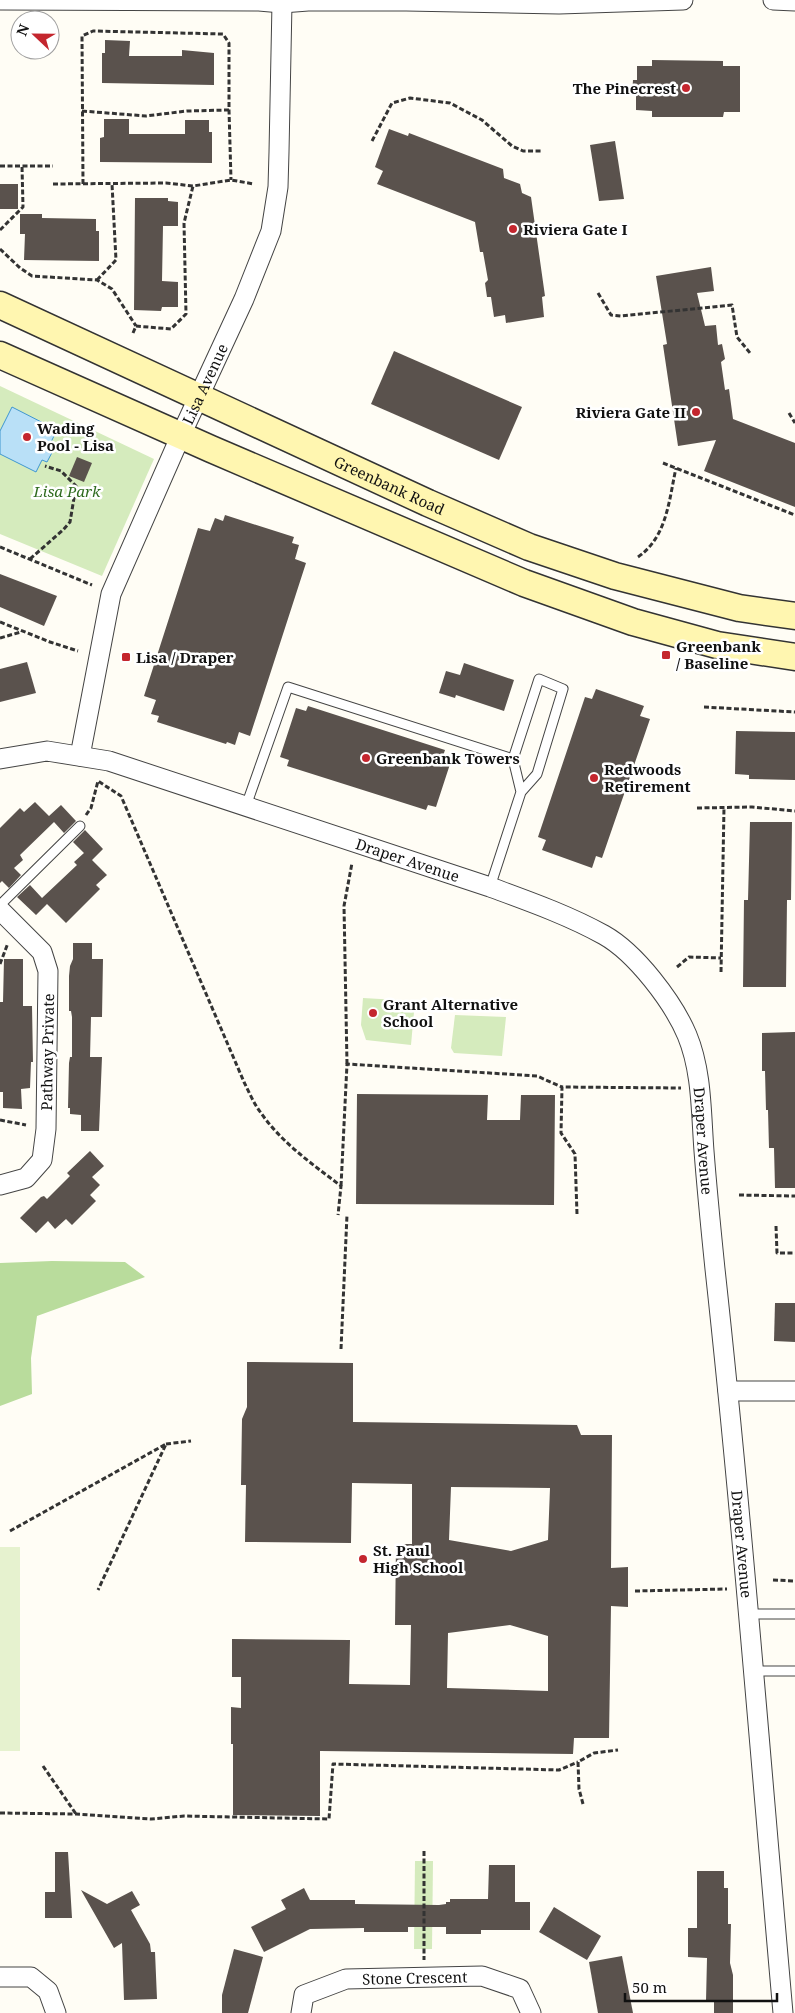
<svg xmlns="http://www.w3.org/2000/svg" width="795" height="2013" font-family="'Noto Serif',serif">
<rect width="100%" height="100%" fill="#fffdf5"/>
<g fill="#d5ebbd">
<path d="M 0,386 L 154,459 L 102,576 L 0,534 Z"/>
<path d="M 363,998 L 415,1001 L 411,1045 L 366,1040 L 361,1025 Z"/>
<path d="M 455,1015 L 506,1017 L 502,1056 L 454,1053 L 451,1048 Z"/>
<path d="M 415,1861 L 433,1861 L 432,1949 L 414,1949 Z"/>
</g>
<path fill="#b9dc9c" d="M 52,1261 L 125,1262 L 145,1277 L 37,1316 L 31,1358 L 32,1394 L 0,1406 L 0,1263 Z"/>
<rect fill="#e6f2cf" x="0" y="1547" width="20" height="204"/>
<path fill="#b9e0f7" stroke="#3f96cf" d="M 12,407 L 57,430 L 51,442 L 56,445 L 47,462 L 42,460 L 36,472 L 0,454 L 0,431 Z"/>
<g fill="#5a524d" fill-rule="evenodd">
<path d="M 105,40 L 130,41 L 129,56 L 182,56 L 182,50 L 214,53 L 214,85 L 102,83 L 102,53 L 105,53 Z"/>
<path d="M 652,60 L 723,61 L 723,66 L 740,66 L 740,112 L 724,112 L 723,117 L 652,117 L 652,111 L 636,110 L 636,96 L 632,96 L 633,80 L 637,80 L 637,66 L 652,66 Z"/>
<path d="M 104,119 L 129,119 L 129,134 L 185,134 L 185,120 L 209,120 L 209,132 L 212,132 L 212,163 L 100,162 L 100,138 L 104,137 Z"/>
<path d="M 389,129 L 408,136 L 409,133 L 503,169 L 504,178 L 520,184 L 522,193 L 531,197 L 545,296 L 542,297 L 544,317 L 506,323 L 505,315 L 494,317 L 491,297 L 487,297 L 485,283 L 488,280 L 483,252 L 480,252 L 475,222 L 377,184 L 383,171 L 375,167 Z"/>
<path d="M 615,141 L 624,199 L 599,201 L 590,145 Z"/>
<rect x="0" y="184" width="18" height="25"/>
<path d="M 135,198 L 168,198 L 168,201 L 178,202 L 178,226 L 163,226 L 162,281 L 178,282 L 178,307 L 162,307 L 161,311 L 134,310 Z"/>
<path d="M 20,214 L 42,214 L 42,218 L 96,219 L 96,231 L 99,231 L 99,261 L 24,260 L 25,234 L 20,234 Z"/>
<path d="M 711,267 L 714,291 L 697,293 L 705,326 L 716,325 L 718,345 L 722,344 L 725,359 L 721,362 L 725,390 L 729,389 L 733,419 L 795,443 L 795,507 L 704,471 L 716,440 L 678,446 L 663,345 L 667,344 L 656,276 Z"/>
<path d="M 394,351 L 522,407 L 499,460 L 371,404 Z"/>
<path d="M 77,457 L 92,463 L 84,482 L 69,476 Z"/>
<path d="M 225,515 L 294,537 L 292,543 L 299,545 L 295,559 L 306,563 L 250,736 L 239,732 L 235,745 L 227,742 L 226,744 L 157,722 L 159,716 L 151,714 L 156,700 L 144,696 L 198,528 L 210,531 L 215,518 L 223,521 Z"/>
<path d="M 0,574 L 57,596 L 44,626 L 0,607 Z"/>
<path d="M 27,662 L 36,693 L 0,702 L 0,669 Z"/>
<path d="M 464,663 L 514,680 L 504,711 L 456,695 L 455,698 L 439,693 L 446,671 L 460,675 Z"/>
<path d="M 596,689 L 644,706 L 640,716 L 650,719 L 602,858 L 596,856 L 592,868 L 542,850 L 546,840 L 538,837 L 585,697 L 592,699 Z"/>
<path d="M 308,706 L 445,750 L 443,756 L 452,758 L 436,807 L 428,805 L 426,810 L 287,766 L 289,760 L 280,757 L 296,708 L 306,711 Z"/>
<path d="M 736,731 L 795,732 L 795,780 L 749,779 L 749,775 L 735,774 Z"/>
<path d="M 35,802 L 49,816 L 61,805 L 76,821 L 64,833 L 54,822 L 20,855 L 23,860 L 14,868 L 21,875 L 9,888 L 2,881 L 0,883 L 0,828 L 20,808 L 24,812 Z"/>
<path d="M 750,822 L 792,822 L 791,900 L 787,900 L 786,987 L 743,987 L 744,900 L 748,900 Z"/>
<path d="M 85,830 L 103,849 L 92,860 L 107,875 L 96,885 L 100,889 L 66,923 L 47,904 L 36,915 L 17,897 L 30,885 L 42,898 L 77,865 L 74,862 L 84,853 L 73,842 Z"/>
<path d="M 73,943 L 92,943 L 92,959 L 103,959 L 102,1017 L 91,1017 L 90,1057 L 102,1057 L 99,1131 L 81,1131 L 81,1115 L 70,1114 L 70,1108 L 68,1108 L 69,1063 L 70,1057 L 72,1057 L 72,1017 L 71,1011 L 69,1011 L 69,976 L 70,966 L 73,959 Z"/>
<path d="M 4,959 L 23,959 L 23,1006 L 32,1006 L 33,1062 L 31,1062 L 30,1088 L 21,1089 L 22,1109 L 3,1108 L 3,1092 L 0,1092 L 0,1002 L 3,1002 Z"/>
<path d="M 795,1032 L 795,1188 L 775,1188 L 774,1148 L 769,1148 L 768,1110 L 766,1110 L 765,1071 L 762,1071 L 762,1033 Z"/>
<path d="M 357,1094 L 488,1095 L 487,1120 L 520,1120 L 521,1095 L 555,1095 L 554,1205 L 356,1204 Z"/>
<path d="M 90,1151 L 104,1166 L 92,1177 L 100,1185 L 90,1195 L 96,1201 L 72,1225 L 66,1219 L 55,1229 L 48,1221 L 36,1233 L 20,1218 L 41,1197 L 44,1196 L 47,1199 L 70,1176 L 67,1173 Z"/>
<path d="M 775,1303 L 795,1303 L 795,1342 L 774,1341 Z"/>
<path d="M 247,1362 L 353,1363 L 353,1422 L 577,1425 L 581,1435 L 612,1435 L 611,1568 L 628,1567 L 628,1607 L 611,1606 L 609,1738 L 574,1738 L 573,1754 L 320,1751 L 320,1816 L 233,1815 L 233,1744 L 231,1744 L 231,1707 L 241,1708 L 241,1677 L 232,1677 L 232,1639 L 350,1640 L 349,1684 L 410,1685 L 411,1625 L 395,1625 L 396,1544 L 412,1544 L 412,1484 L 352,1483 L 351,1543 L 245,1542 L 246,1485 L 241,1485 L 242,1419 L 247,1407 ZM 451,1487 L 550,1488 L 548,1540 L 511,1551 L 449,1540 ZM 510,1625 L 548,1636 L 548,1691 L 447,1688 L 448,1633 Z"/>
<path d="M 55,1852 L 68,1852 L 72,1918 L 45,1918 L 45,1892 L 55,1892 Z"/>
<path d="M 489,1865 L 515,1865 L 515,1902 L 530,1902 L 530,1930 L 481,1930 L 481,1934 L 446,1934 L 446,1927 L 408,1927 L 408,1932 L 364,1932 L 364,1928 L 310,1929 L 264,1952 L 251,1927 L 286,1909 L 281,1900 L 304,1888 L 310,1900 L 355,1900 L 355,1904 L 439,1905 L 446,1904 L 446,1902 L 450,1902 L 450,1899 L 488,1899 Z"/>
<path d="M 697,1871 L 724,1871 L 724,1888 L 728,1888 L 728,1924 L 731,1924 L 730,1963 L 733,1975 L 733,2013 L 714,2013 L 714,2002 L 706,2001 L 707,1958 L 688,1957 L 688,1928 L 697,1928 Z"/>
<path d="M 81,1890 L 107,1904 L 132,1891 L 140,1905 L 131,1910 L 150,1944 L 151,1952 L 155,1952 L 157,1999 L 124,2000 L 122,1943 L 114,1948 Z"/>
<path d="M 554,1907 L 601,1936 L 587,1960 L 539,1932 Z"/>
<path d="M 234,1949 L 263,1957 L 248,2013 L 222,2013 L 222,1995 Z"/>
<path d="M 622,1956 L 633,2013 L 598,2013 L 589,1962 Z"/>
</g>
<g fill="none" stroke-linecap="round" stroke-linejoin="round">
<defs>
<g id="service">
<path d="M 246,806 L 288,687 L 513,759"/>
<path d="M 490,887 L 521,792 L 537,774 L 563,689 L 539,679 L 513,759 L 521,792"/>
<path d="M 0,905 L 80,826"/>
<path d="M 748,1614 L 795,1614"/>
<path d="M 753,1671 L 795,1671"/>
</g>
<g id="minor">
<path d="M 0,0 L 259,1 L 282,3 L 308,1 L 406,1 L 559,4 L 683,0"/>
<path d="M 773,0 L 795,1"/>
<path id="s1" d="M 80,756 L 111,594 L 181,435 L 244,299 L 271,231 L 278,187 L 279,152 L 282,3"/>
<path id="s2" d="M 0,759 L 47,751 L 109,761 L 490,887 C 528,901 568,915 604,935 C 636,953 673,1002 687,1035 C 702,1071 701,1112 704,1151 C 707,1190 711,1230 715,1269 C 742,1516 761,1765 783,2013"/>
<path d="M 0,910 L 42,952 L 48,971 L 46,1129 L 42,1160 L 26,1178 L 0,1185"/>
<path d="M 728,1391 L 795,1391"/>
<path d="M 0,1977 L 31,1977 L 48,1991 L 56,2013"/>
<path id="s3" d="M 301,2013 L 304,1995 L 346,1979 L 482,1976 L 520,1989 L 531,2013"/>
</g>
<g id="secondary">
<path id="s4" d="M 0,305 L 428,503 L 529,547 L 615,576 L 739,608 L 795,616"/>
<path d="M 0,355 L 211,449 L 524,583 L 633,622 L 717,645 L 795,657"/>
</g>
</defs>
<use href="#service" stroke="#444" stroke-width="11"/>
<use href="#minor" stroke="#444" stroke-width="21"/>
<use href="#secondary" stroke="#333" stroke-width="29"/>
<g stroke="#333" stroke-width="3" stroke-dasharray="5 2.5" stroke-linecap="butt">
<path d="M 82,111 L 146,116 L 187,111 L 229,110"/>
<path d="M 372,141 L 392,103 L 410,98 L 450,103 L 482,120 L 512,146 L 523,151 L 543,151"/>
<path d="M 0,166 L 53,166"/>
<path d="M 53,184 L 166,183 L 193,186 L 231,180 L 254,184"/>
<path d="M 83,184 L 82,36 L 93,31 L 223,34 L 229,43 L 229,110 L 231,180"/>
<path d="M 0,230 L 23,207 L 22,166"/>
<path d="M 0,249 L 20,268 L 32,276 L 97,280 L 112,289 L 136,326"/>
<path d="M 97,280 L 116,260 L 112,184"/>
<path d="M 598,293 L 611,315 L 621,316 L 732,305 L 737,337 L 750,353"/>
<path d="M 133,333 L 136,326 L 171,329 L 186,314 L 184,223 L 193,186"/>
<path d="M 789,413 L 795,423"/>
<path d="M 663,463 L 795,515"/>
<path d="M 0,547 L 92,585"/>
<path d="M 638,557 C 667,537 669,500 676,468"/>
<path d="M 30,559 L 63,530 L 70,522 L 76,486 L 61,471 L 45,466"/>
<path d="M 0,622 L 50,642 L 78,651"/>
<path d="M 0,638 L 21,632"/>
<path d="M 704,707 L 795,712"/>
<path d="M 697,808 L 752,807 L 795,811"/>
<path d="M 86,815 L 91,808 L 98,781 L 121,796 L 244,1082 C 249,1092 254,1104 261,1113 C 281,1142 312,1164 341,1186 L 338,1215"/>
<path d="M 0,964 L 8,943"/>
<path d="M 677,967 L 689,957 L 721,958"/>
<path d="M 721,972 L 724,807"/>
<path d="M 347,1064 L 344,906 L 352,863"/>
<path d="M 0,1120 L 26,1125"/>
<path d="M 341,1186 L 347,1064 L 537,1076 L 562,1087"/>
<path d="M 739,1195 L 795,1196"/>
<path d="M 577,1214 L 575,1154 L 561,1133 L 562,1087 L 681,1088"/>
<path d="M 776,1226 L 777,1253 L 795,1253"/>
<path d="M 341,1349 L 347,1215"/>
<path d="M 166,1444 L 191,1441"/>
<path d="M 10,1531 L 166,1444 L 98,1590"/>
<path d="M 773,1580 L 795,1581"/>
<path d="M 635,1591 L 727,1589"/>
<path d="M 43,1766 L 76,1814"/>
<path d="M 583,1804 L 579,1789 L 578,1762 L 594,1753 L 618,1750"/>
<path d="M 0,1813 L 76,1814 L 151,1819 L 184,1816 L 329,1819 L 333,1764 L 559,1770 L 578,1762"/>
<path d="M 424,1851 L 424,1960"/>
</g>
<use href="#service" stroke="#fff" stroke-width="9"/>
<use href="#minor" stroke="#fff" stroke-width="19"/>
<use href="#secondary" stroke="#fff6b0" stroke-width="26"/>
</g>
<g fill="#c4262e" stroke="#fff" stroke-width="2">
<circle cx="686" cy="88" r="5"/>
<circle cx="513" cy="229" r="5"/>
<circle cx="696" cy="412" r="5"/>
<circle cx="27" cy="437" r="5"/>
<rect x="661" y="650" width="10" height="10" rx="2.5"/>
<rect x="121" y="652" width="10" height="10" rx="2.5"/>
<circle cx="366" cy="758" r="5"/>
<circle cx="594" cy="778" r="5"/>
<circle cx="373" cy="1013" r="5"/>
<circle cx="363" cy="1559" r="5"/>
</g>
<g text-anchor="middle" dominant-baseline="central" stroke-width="5" stroke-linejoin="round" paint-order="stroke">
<g font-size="15" font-weight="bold" fill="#111" stroke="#fff" text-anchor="start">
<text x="676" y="88" text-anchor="end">The Pinecrest</text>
<text x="523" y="229">Riviera Gate I</text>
<text x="686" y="412" text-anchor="end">Riviera Gate II</text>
<text x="37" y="428">Wading<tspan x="37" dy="17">Pool - Lisa</tspan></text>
<text x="676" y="646">Greenbank<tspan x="676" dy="17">/ Baseline</tspan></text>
<text x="136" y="657">Lisa / Draper</text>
<text x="376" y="758">Greenbank Towers</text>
<text x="604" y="769">Redwoods<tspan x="604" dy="17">Retirement</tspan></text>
<text x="383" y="1004">Grant Alternative<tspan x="383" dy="17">School</tspan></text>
<text x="373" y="1550">St. Paul<tspan x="373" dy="17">High School</tspan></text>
</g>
<g font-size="15" fill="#111" stroke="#fff">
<text stroke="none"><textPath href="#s1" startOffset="395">Lisa Avenue</textPath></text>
<text stroke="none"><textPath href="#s4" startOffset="429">Greenbank Road</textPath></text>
<text stroke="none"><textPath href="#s2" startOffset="425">Draper Avenue</textPath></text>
<text transform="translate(47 1052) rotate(-89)">Pathway Private</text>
<text stroke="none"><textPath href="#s2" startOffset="875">Draper Avenue</textPath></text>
<text stroke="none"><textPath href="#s2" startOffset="1280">Draper Avenue</textPath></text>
<text stroke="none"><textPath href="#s3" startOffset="132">Stone Crescent</textPath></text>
</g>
<g font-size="15" font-style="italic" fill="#2f6b1f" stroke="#fff">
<text x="67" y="491">Lisa Park</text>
</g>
</g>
<g transform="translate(35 35) rotate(292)"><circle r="24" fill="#ffffff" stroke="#a0a0a0"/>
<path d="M0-4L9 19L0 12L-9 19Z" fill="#c4262e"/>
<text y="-8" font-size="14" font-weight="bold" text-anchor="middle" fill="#111111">N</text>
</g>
<path d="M625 1993v8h152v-8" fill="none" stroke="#111111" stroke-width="2.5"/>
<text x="632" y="1993" font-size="15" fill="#111111" stroke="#ffffff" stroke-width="4" paint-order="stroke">50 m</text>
</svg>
